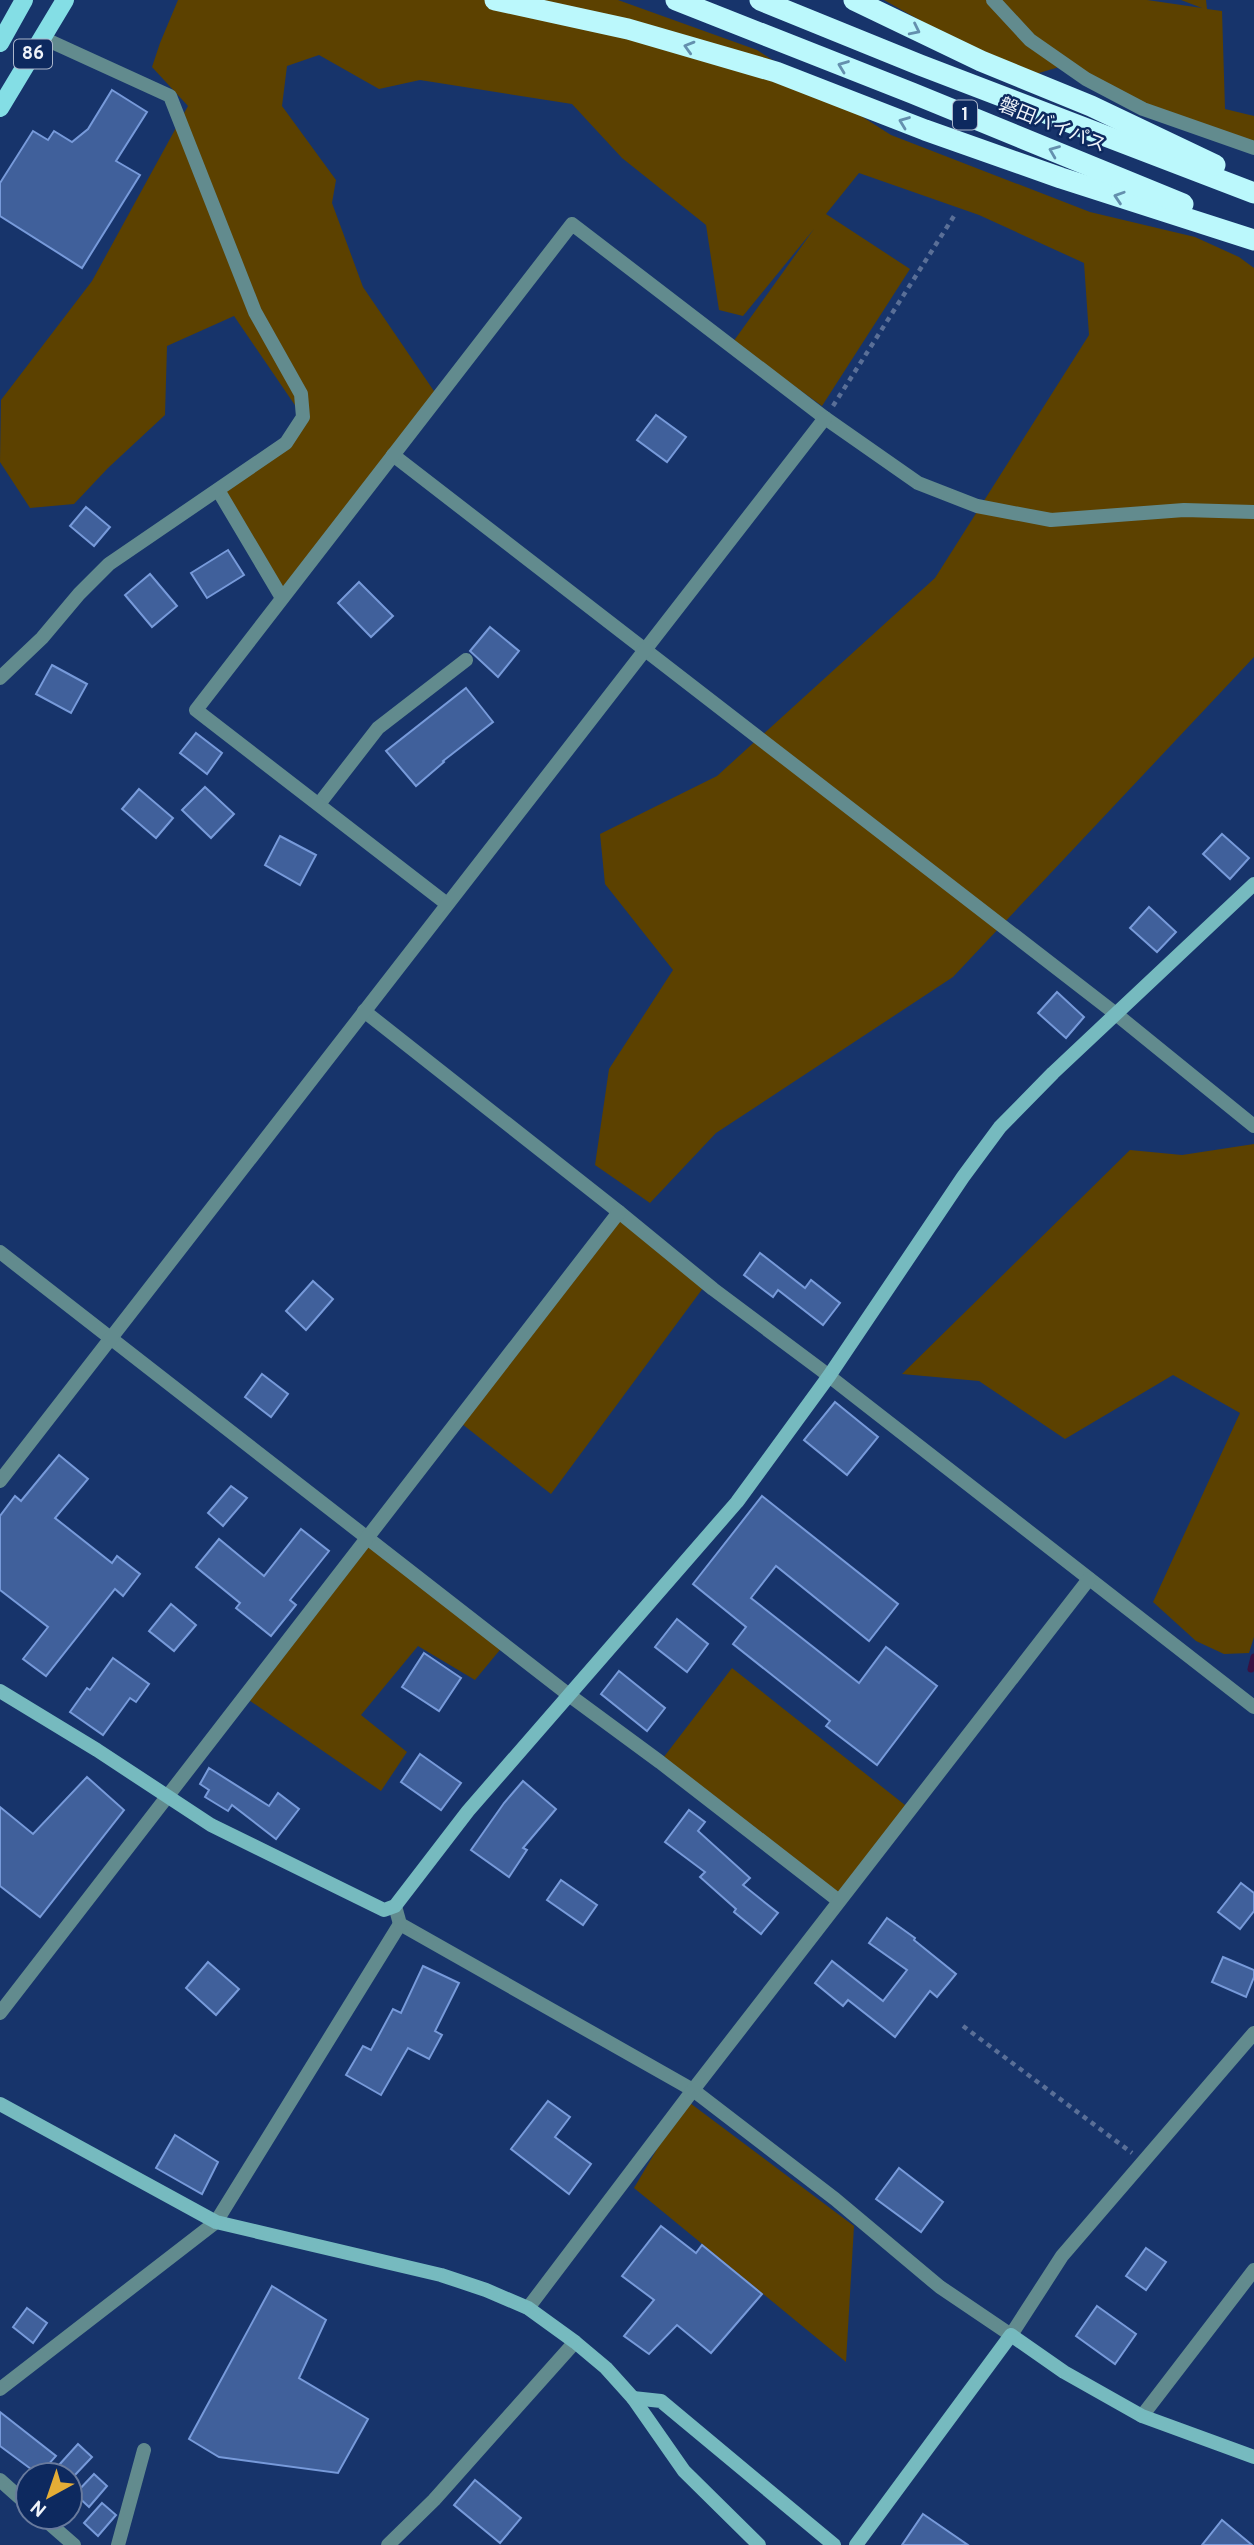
<svg xmlns="http://www.w3.org/2000/svg" width="1254" height="2545" font-family="Overpass,'Noto Sans JP',sans-serif">
<rect width="100%" height="100%" fill="#17346b"/>
<g fill="#5c4100">
<path d="M 178,0 L 618,0 L 757,50 L 891,135 L 1090,212 L 1195,237 L 1239,257 L 1254,268 L 1254,657 L 953,977 L 716,1133 L 650,1203 L 595,1165 L 609,1069 L 673,970 L 605,884 L 600,834 L 717,776 L 935,578 L 1089,335 L 1084,263 L 979,215 L 859,173 L 826,214 L 910,269 L 822,406 L 733,342 L 814,229 L 743,316 L 719,310 L 706,225 L 622,158 L 572,104 L 420,80 L 379,89 L 319,55 L 287,66 L 282,106 L 336,180 L 332,203 L 363,287 L 438,397 L 282,598 L 218,490 L 286,443 L 303,417 L 234,316 L 167,346 L 165,415 L 108,468 L 74,504 L 30,508 L 0,462 L 1,400 L 92,281 L 188,106 L 152,67 L 160,43 Z"/>
<path d="M 884,0 L 1147,0 L 1202,8 L 1181,0 L 1206,0 L 1207,9 L 1222,11 L 1225,109 L 1254,116 L 1254,147 L 1152,112 L 1066,65 L 1022,78 Z"/>
<path d="M 1254,1144 L 1254,1637 L 1249,1653 L 1224,1654 L 1196,1641 L 1153,1602 L 1240,1413 L 1173,1375 L 1065,1439 L 979,1381 L 902,1374 L 1130,1150 L 1182,1155 Z"/>
<path d="M 619,1212 L 706,1284 L 551,1494 L 457,1420 Z"/>
<path d="M 366,1537 L 504,1645 L 475,1680 L 418,1646 L 361,1715 L 407,1752 L 381,1791 L 243,1696 Z"/>
<path d="M 732,1668 L 910,1809 L 834,1897 L 660,1762 Z"/>
<path d="M 686,2100 L 854,2226 L 846,2362 L 634,2188 Z"/>
</g>
<g fill="none" stroke-linecap="round" stroke-linejoin="round">
<path stroke="#3a1141" stroke-width="7" d="M 1251,1669 L 1254,1657"/>
</g>
<g fill="#40609b" stroke="#779ada" stroke-width="2">
<path d="M 112,90 L 147,112 L 116,161 L 140,175 L 82,268 L 0,216 L 0,183 L 33,131 L 48,140 L 54,131 L 72,142 L 88,129 Z"/>
<path d="M 656,415 L 686,437 L 667,462 L 637,440 Z"/>
<path d="M 86,507 L 110,527 L 94,546 L 70,526 Z"/>
<path d="M 228,550 L 244,575 L 207,598 L 191,573 Z"/>
<path d="M 150,574 L 177,606 L 152,627 L 125,595 Z"/>
<path d="M 359,582 L 393,616 L 371,637 L 338,603 Z"/>
<path d="M 490,627 L 519,651 L 498,677 L 470,651 Z"/>
<path d="M 52,665 L 87,684 L 71,713 L 36,694 Z"/>
<path d="M 466,688 L 493,722 L 443,761 L 444,762 L 416,786 L 386,751 Z"/>
<path d="M 196,733 L 222,753 L 207,774 L 180,753 Z"/>
<path d="M 205,787 L 234,814 L 211,838 L 182,810 Z"/>
<path d="M 139,789 L 173,818 L 156,838 L 122,809 Z"/>
<path d="M 1222,834 L 1249,858 L 1230,879 L 1203,854 Z"/>
<path d="M 280,836 L 316,855 L 300,885 L 265,865 Z"/>
<path d="M 1149,907 L 1176,932 L 1157,952 L 1130,928 Z"/>
<path d="M 1057,992 L 1084,1017 L 1066,1038 L 1038,1013 Z"/>
<path d="M 760,1253 L 805,1288 L 811,1280 L 840,1303 L 823,1325 L 778,1290 L 773,1297 L 744,1275 Z"/>
<path d="M 313,1281 L 333,1299 L 306,1330 L 286,1311 Z"/>
<path d="M 262,1374 L 288,1394 L 271,1417 L 245,1397 Z"/>
<path d="M 835,1402 L 878,1437 L 847,1475 L 804,1440 Z"/>
<path d="M 59,1455 L 88,1479 L 55,1518 L 112,1563 L 117,1556 L 140,1574 L 123,1596 L 115,1589 L 46,1676 L 23,1659 L 48,1627 L 0,1590 L 0,1516 L 15,1496 L 21,1501 Z"/>
<path d="M 231,1486 L 247,1498 L 223,1526 L 208,1513 Z"/>
<path d="M 762,1496 L 898,1604 L 869,1641 L 776,1566 L 751,1598 L 859,1683 L 886,1647 L 937,1686 L 877,1765 L 826,1726 L 830,1721 L 733,1644 L 746,1627 L 693,1584 Z"/>
<path d="M 301,1529 L 329,1551 L 290,1600 L 296,1605 L 271,1636 L 236,1608 L 240,1603 L 196,1567 L 219,1539 L 264,1576 Z"/>
<path d="M 171,1604 L 196,1625 L 174,1651 L 149,1631 Z"/>
<path d="M 677,1619 L 708,1644 L 687,1672 L 655,1647 Z"/>
<path d="M 424,1653 L 461,1678 L 439,1711 L 402,1687 Z"/>
<path d="M 113,1658 L 149,1684 L 136,1702 L 130,1698 L 103,1735 L 70,1712 L 87,1688 L 90,1690 Z"/>
<path d="M 619,1671 L 665,1708 L 647,1731 L 601,1694 Z"/>
<path d="M 420,1754 L 461,1783 L 441,1810 L 401,1782 Z"/>
<path d="M 209,1768 L 269,1806 L 278,1793 L 299,1809 L 276,1839 L 232,1805 L 228,1811 L 205,1797 L 209,1790 L 200,1784 Z"/>
<path d="M 87,1777 L 124,1810 L 40,1917 L 0,1886 L 0,1807 L 33,1834 Z"/>
<path d="M 523,1781 L 556,1809 L 523,1848 L 527,1850 L 509,1877 L 471,1850 L 504,1803 Z"/>
<path d="M 689,1810 L 705,1822 L 698,1831 L 750,1878 L 743,1885 L 778,1913 L 761,1934 L 734,1912 L 736,1909 L 700,1877 L 705,1872 L 665,1842 Z"/>
<path d="M 561,1880 L 597,1905 L 583,1925 L 547,1900 Z"/>
<path d="M 1241,1883 L 1254,1893 L 1254,1911 L 1240,1929 L 1218,1912 Z"/>
<path d="M 887,1918 L 915,1938 L 914,1940 L 956,1974 L 937,1997 L 930,1991 L 895,2037 L 848,2000 L 843,2006 L 815,1983 L 832,1961 L 883,2001 L 907,1970 L 869,1943 Z"/>
<path d="M 1223,1957 L 1254,1970 L 1254,1977 L 1246,1997 L 1212,1982 Z"/>
<path d="M 208,1962 L 239,1989 L 216,2015 L 186,1988 Z"/>
<path d="M 423,1966 L 459,1983 L 435,2031 L 442,2035 L 429,2059 L 408,2048 L 381,2095 L 346,2075 L 363,2046 L 371,2050 L 393,2009 L 401,2013 Z"/>
<path d="M 548,2101 L 570,2117 L 555,2137 L 591,2164 L 569,2194 L 511,2149 Z"/>
<path d="M 175,2135 L 218,2162 L 202,2194 L 156,2168 Z"/>
<path d="M 899,2168 L 943,2202 L 921,2232 L 876,2199 Z"/>
<path d="M 661,2226 L 696,2253 L 702,2245 L 762,2294 L 711,2353 L 677,2325 L 649,2354 L 624,2336 L 654,2300 L 622,2276 Z"/>
<path d="M 1146,2248 L 1166,2262 L 1146,2290 L 1126,2276 Z"/>
<path d="M 272,2286 L 326,2320 L 299,2378 L 368,2419 L 338,2473 L 219,2457 L 189,2439 Z"/>
<path d="M 1097,2306 L 1136,2334 L 1115,2364 L 1076,2336 Z"/>
<path d="M 27,2308 L 47,2323 L 33,2343 L 13,2327 Z"/>
<path d="M 0,2412 L 56,2456 L 39,2475 L 0,2446 Z"/>
<path d="M 78,2444 L 92,2457 L 73,2477 L 59,2465 Z"/>
<path d="M 94,2474 L 107,2486 L 89,2507 L 75,2494 Z"/>
<path d="M 475,2480 L 521,2518 L 500,2543 L 454,2505 Z"/>
<path d="M 102,2503 L 116,2515 L 98,2536 L 84,2523 Z"/>
<path d="M 923,2514 L 968,2545 L 902,2545 Z"/>
<path d="M 1222,2520 L 1252,2545 L 1202,2545 Z"/>
</g>
<g fill="none" stroke-linecap="round" stroke-linejoin="round">
<g stroke="#5a6f97" stroke-width="4.5" stroke-dasharray="5 5" stroke-linecap="butt">
<path d="M 833,406 L 954,216"/>
<path d="M 963,2026 L 1132,2153"/>
</g>
<g stroke="#628b8e" stroke-width="14">
<path d="M 993,0 L 1030,40 L 1086,79 L 1143,109 L 1254,148"/>
<path d="M 393,455 L 1116,1014 L 1254,1126"/>
<path d="M 218,490 L 282,598"/>
<path d="M 0,678 L 42,638 L 79,594 L 109,564 L 286,443 L 303,417 L 301,394 L 255,312 L 170,96 L 43,38"/>
<path d="M 319,804 L 378,728 L 466,660"/>
<path d="M 447,904 L 196,710 L 572,224 L 825,418 L 918,483 L 977,506 L 1051,520 L 1184,510 L 1254,512"/>
<path d="M 364,1011 L 619,1212 L 713,1289 L 820,1369 L 1254,1707"/>
<path d="M 0,1252 L 569,1695 L 660,1762 L 839,1901"/>
<path d="M 0,1481 L 825,418"/>
<path d="M 395,1906 L 400,1924 L 693,2090 L 835,2199 L 940,2287 L 1011,2335 L 1062,2256 L 1254,2033"/>
<path d="M 0,2013 L 619,1212"/>
<path d="M 528,2308 L 693,2090 L 1089,1579"/>
<path d="M 0,2389 L 216,2222 L 400,1924"/>
<path d="M 1142,2416 L 1254,2270"/>
<path d="M 0,2480 L 28,2505"/>
<path d="M 42,2517 L 74,2545"/>
<path d="M 118,2545 L 144,2450"/>
<path d="M 388,2545 L 434,2500 L 575,2342"/>
</g>
<g stroke="#76babf" stroke-width="14">
<path d="M 0,1691 L 97,1750 L 211,1825 L 384,1910 L 395,1906 L 468,1811 L 737,1502 L 829,1376 L 963,1177 L 1000,1127 L 1053,1073 L 1254,884"/>
<path d="M 0,2104 L 216,2222 L 441,2275 L 486,2290 L 528,2308 L 575,2342 L 606,2368 L 633,2398 L 684,2471 L 759,2545"/>
<path d="M 633,2398 L 661,2401 L 834,2545"/>
<path d="M 856,2545 L 1011,2335 L 1064,2372 L 1142,2416 L 1254,2457"/>
</g>
<g stroke="#84dee5" stroke-width="18">
<path d="M 0,43 L 24,0"/>
<path d="M 0,108 L 65,0"/>
</g>
<g stroke="#bbf8fc" stroke-width="21">
<path d="M 495,0 L 628,29 L 776,72 L 925,130 L 1061,178 L 1254,240"/>
<path d="M 676,0 L 912,93 L 1183,204"/>
<path d="M 760,0 L 920,65 L 1254,193"/>
<path d="M 854,0 L 981,61 L 1091,106 L 1215,165"/>
</g>
</g>
<defs><path id="oneway-chevron" d="M-2-3.5L2.5 0L-2 3.5" fill="none" stroke-width="1.6" stroke-linecap="round" stroke-linejoin="round" transform="scale(1.75)"/></defs>
<g stroke="#6490ae">
<use href="#oneway-chevron" transform="translate(915 30) rotate(26)"/>
<use href="#oneway-chevron" transform="translate(689 47) rotate(-164)"/>
<use href="#oneway-chevron" transform="translate(843 66) rotate(-159)"/>
<use href="#oneway-chevron" transform="translate(904 122) rotate(-159)"/>
<use href="#oneway-chevron" transform="translate(1054 151) rotate(-158)"/>
<use href="#oneway-chevron" transform="translate(1119 197) rotate(-162)"/>
</g>
<g text-anchor="middle" dominant-baseline="central" stroke-width="5" stroke-linejoin="round" paint-order="stroke">
<g fill="#0d295f" stroke="#acb7cc" stroke-width="2">
<rect x="14" y="39.5" width="38" height="29" rx="5"/>
<rect x="953" y="100.5" width="24" height="29" rx="5"/>
</g>
<g font-size="18" font-weight="bold" fill="#f0f4fa">
<text x="33" y="54">86</text>
<text x="965" y="115">1</text>
</g>
<g font-size="19" fill="#f0f4fa" stroke="#0d295f">
<text transform="translate(1052 126) rotate(22)">磐田バイパス</text>
</g>
</g>
<g transform="translate(49 2496) rotate(220)"><circle r="33" fill="#0d295f" stroke="#687a9d" stroke-width="2"/>
<path d="M0-5L12 26L0 18L-12 26Z" fill="#e5ad36"/>
<text y="-10" font-size="19" font-weight="bold" text-anchor="middle" fill="#f0f4fa">N</text>
</g>
</svg>
